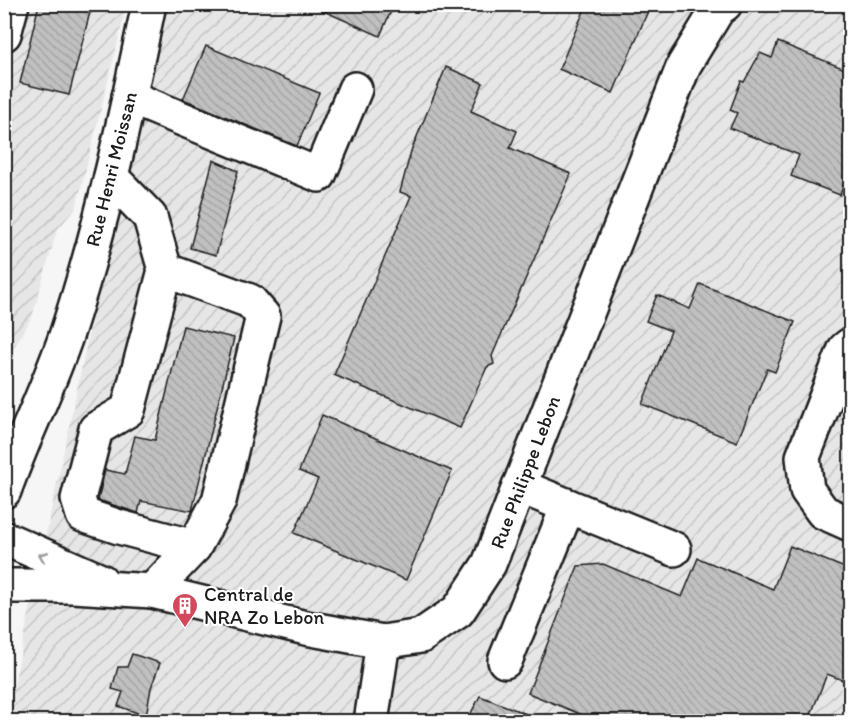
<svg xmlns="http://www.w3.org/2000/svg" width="855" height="726" font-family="Itim,sans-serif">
<defs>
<pattern id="industrial-furrows" width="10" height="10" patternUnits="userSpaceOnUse" patternTransform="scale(1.5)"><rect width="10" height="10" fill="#e6e6e6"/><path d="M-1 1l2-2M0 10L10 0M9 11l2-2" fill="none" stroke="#c5c5c5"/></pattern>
<pattern id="building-back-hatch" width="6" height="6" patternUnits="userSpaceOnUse" patternTransform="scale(1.5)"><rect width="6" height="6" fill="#c0c0c0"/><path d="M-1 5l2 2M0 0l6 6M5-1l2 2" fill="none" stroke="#a4a4a4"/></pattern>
</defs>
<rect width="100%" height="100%" fill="#f6f6f6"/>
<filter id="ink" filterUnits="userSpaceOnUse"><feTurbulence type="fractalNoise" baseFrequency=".0167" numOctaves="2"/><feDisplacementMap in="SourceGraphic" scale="12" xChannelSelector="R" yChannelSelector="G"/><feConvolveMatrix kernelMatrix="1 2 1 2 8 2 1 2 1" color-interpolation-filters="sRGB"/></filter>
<g filter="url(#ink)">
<g fill="url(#industrial-furrows)">
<path d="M 5,5 L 127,5 L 76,208 L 57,230 L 32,317 L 5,362 Z"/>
<path d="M 159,5 L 850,5 L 850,721 L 6,722 Z"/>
</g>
<g fill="url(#building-back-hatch)" stroke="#1c1c1c" stroke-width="1.5">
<path d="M 39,4 L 61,4 L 90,12 L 69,95 L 20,83 Z"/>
<path d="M 308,4 L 394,4 L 380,36 Z"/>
<path d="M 587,4 L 651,4 L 613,93 L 559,69 Z"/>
<path d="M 778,42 L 850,71 L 850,167 L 840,195 L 791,176 L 799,155 L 730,128 L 737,113 L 730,110 L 741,81 L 744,82 L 760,53 L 772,58 Z"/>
<path d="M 206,46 L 319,93 L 297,146 L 183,99 Z"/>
<path d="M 446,67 L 483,83 L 471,111 L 517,131 L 510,148 L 571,174 L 492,356 L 494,364 L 487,367 L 460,428 L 334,375 L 411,196 L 400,192 L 411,151 Z"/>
<path d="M 213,160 L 238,171 L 216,255 L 190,248 Z"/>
<path d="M 700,284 L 795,322 L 775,372 L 767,369 L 737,442 L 642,404 L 671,331 L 646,321 L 657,295 L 690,309 Z"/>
<path d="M 183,326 L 234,338 L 192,511 L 141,501 L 138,513 L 98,500 L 105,470 L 125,474 L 135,436 L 155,440 Z"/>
<path d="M 322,415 L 452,471 L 406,580 L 294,533 L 318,479 L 299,471 Z"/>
<path d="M 790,546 L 850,570 L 850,667 L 845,681 L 827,674 L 808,722 L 600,722 L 528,693 L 578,566 L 603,564 L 682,597 L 698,558 L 773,589 Z"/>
<path d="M 132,654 L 160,663 L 151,688 L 146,716 L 118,706 L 123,692 L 112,689 L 118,667 L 127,667 Z"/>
<path d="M 480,696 L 542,720 L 542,722 L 483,722 L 470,715 Z"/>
</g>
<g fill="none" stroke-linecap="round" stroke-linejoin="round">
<defs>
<g id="minor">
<path d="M 4,34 L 12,4"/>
<path d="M 129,97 L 319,175 L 355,89"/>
<path d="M 111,177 L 150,217 L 165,270 L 128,410 L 96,429 L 78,499 L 83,515 L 119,527 L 194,547"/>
<path d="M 850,345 L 845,349 L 803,457 L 807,490 L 823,512 L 850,524"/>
<path d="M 519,486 L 674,549"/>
<path d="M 4,491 C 23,437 49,387 67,333 C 102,226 126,115 149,4"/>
<path d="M 4,538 L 101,581"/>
<path d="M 4,586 L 73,586 L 152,591 L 306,628 L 383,642 L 421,636 L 458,611 L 489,564 L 684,65 L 718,9 L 725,4"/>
<path d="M 152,591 L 194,547 L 219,501 L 263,316 L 250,301 L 165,270"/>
<path d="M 505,661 L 568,506"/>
<path d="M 371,722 L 383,642"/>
</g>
</defs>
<use href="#minor" stroke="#1c1c1c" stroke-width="38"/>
<use href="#minor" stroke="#fff" stroke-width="33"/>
</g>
<defs><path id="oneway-chevron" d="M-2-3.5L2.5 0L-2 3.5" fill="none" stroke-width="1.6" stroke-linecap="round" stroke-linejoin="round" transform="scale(1.5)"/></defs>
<use stroke="#999" href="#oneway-chevron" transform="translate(43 556) rotate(-158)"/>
</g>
<defs>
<symbol id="building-pin" viewBox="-11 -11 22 30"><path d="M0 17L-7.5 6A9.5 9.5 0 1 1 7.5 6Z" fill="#d1495b" stroke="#fff"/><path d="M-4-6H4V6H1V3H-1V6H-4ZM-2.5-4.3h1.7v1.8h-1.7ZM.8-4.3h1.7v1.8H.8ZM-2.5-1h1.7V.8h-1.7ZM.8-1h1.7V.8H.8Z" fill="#fff"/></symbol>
</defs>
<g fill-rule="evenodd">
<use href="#building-pin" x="170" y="591" width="30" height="40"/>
</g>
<g text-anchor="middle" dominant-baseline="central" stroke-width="4.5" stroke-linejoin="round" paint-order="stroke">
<g font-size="20" fill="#1c1c1c" stroke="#fff">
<text transform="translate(111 169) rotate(-76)">Rue Henri Moissan</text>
<text transform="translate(525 472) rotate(-69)">Rue Philippe Lebon</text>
</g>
<g font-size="20" fill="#1c1c1c" stroke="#fff" text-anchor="start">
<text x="204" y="594">Central de<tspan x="204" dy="23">NRA Zo Lebon</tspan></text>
</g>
</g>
<rect width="855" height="726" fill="none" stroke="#fff" stroke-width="24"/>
<rect x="12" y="12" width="831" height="702" fill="none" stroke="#1c1c1c" stroke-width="2" filter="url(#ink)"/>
</svg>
